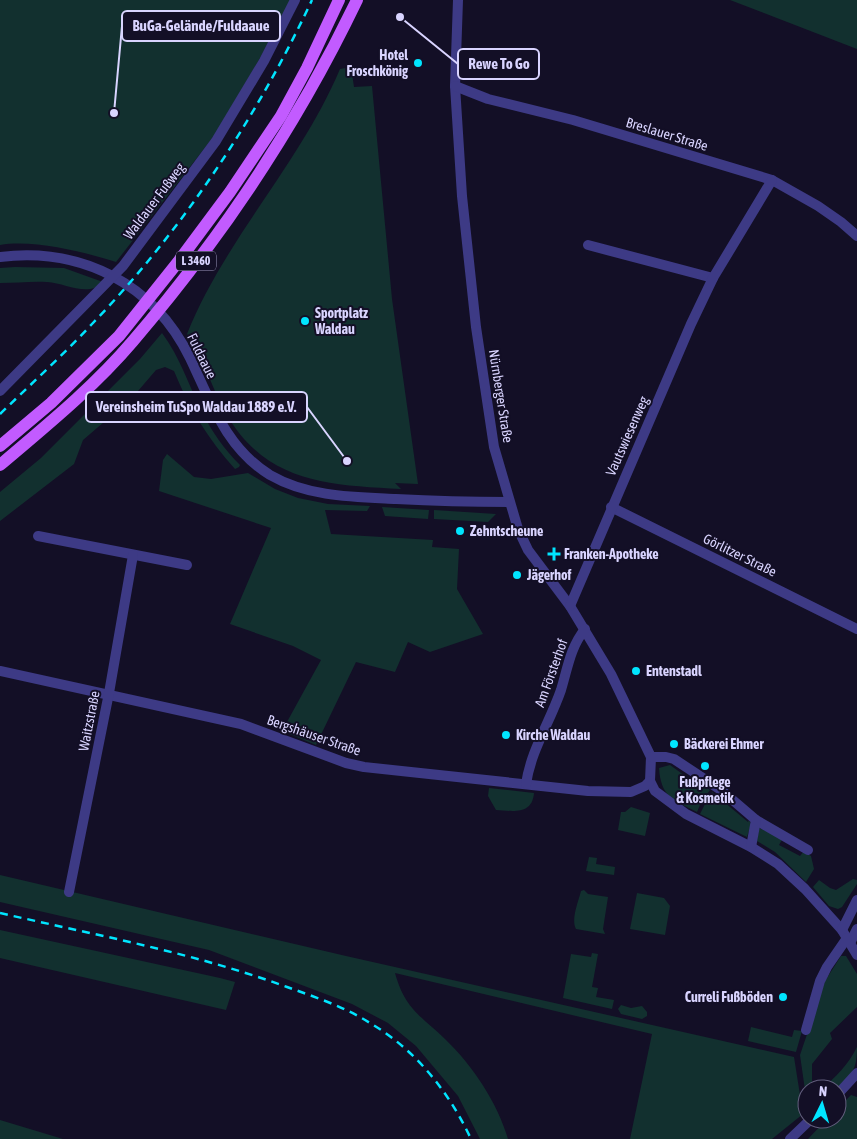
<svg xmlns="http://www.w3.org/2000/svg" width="857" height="1139" font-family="'Asap Condensed',sans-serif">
<rect width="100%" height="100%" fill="#130f26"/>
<g fill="#12302f">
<path d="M 0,0 L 290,0 L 259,60 L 214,136 L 116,262 C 84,252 33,239 0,245 Z"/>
<path d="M 730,0 L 857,0 L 857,49 Z"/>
<path d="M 351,67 L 354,87 L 372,86 L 392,299 L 418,484 L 395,483 L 401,489 C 327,485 264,483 224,410 C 211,385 203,358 187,334 C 225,239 300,164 340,69 Z"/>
<path d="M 15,267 L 64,268 L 103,282 C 88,298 66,283 47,282 C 32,281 16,283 0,283 L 0,268 Z"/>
<path d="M 162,333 C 180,357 188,384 202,412 C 212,432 224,449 240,465 L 239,467 L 235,469 C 208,439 189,408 174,371 L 165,367 L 156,370 L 132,398 L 83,440 L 74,464 L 0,521 L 0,492 L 41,458 L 140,359 Z"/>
<path d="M 167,454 L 194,477 L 211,479 L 248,473 L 275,489 L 298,498 L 328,504 L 370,506 L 367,511 L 325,510 L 331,534 L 433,540 L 432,547 L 459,549 L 457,589 L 483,634 L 430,652 L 408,642 L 395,672 L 356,662 L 316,745 L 282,731 L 321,660 L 293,646 L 230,624 L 271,528 L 159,491 L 163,460 Z"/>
<path d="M 382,507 L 429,510 L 428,519 L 385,516 Z"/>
<path d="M 434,510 L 496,514 L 488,522 L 434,519 Z"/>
<path d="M 670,765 L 692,781 L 693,779 L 710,790 L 707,794 L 705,793 L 697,812 C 673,800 661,797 659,768 Z"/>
<path d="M 489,788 L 534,793 C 532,815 514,811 496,810 L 488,796 Z"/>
<path d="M 712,792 L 748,822 L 749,820 L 751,824 L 747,837 L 700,814 L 706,802 L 708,803 Z"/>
<path d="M 631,807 L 650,813 L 645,836 L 618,830 L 621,812 L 625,812 Z"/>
<path d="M 759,828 L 783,838 L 779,845 L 800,856 L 804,851 L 811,856 L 814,869 L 806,882 L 775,852 L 757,841 Z"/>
<path d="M 589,857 L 597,858 L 596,864 L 615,867 L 614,875 L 586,871 Z"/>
<path d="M 0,875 L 346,956 L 794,1057 L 803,1114 L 772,1139 L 630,1139 L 652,1034 L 395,973 C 405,1009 420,1015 445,1039 C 473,1066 497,1102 508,1139 L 480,1139 L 458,1096 L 416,1046 L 388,1023 L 352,1004 L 209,950 L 0,902 Z"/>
<path d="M 853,879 L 857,880 L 857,884 L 842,907 L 838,909 L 829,906 L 813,887 L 819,880 L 830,888 L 836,890 Z"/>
<path d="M 584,890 L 588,894 L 608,897 L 603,929 L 605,934 L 576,929 C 571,919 578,903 581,891 Z"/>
<path d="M 637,893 L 664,898 L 670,906 L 665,935 L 630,929 Z"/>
<path d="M 0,930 L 220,978 L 235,982 L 226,1010 L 0,958 Z"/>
<path d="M 592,953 L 598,954 L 592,987 L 598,988 L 596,997 L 614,1000 L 612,1009 L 563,998 L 571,954 L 591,957 Z"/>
<path d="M 841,956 L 846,956 L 857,974 L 857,1007 L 830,1033 L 832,1039 L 812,1064 L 812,1087 L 815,1089 L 807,1089 L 807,1104 L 800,1055 L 825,981 Z"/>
<path d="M 621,1005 L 631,1008 L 642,1006 L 647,1012 L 647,1016 L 642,1019 L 621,1014 L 618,1009 Z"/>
<path d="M 751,1027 L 792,1037 L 794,1030 L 802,1031 L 796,1052 L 748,1041 Z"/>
<path d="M 857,1047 C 857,1070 852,1074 836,1089 L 821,1089 C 836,1077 848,1065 857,1047 Z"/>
<path d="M 851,1095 L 857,1097 L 857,1139 L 808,1139 L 827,1119 L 837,1119 L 837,1109 Z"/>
<path d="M 0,1120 L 63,1139 L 0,1139 Z"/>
</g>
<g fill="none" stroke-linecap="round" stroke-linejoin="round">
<g stroke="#3d3a85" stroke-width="10">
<path d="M 458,0 L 455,86 L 462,196 L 476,327 L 494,447 L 518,529 L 528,550 L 570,606 L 611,674 L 651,757 L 650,781 L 655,791 L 686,814 L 751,847 L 778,864 L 805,889 L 842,930 L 857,955"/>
<path d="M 455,86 L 488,99 L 573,120 L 772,180 L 818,206 L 841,222 L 857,236"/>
<path d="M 588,245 L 713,278"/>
<path d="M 0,257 C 82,247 154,284 190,358 C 211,402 226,448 270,475 C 308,497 353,497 396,499 C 433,501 471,502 509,502"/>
<path d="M 0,391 L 123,266 L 216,141 L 264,61 L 295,0"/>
<path d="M 611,507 L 857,629"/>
<path d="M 38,536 L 187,565"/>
<path d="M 570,606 L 691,324 L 713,278 L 772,180"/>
<path d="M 0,671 L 241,724 L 346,763 L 364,767 L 588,791 L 631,792 L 645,786 L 650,781"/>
<path d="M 651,757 L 666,757 L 674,759 L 721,790 L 756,820 L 808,850"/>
<path d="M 526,784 C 531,750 550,722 561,690 C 568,667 570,648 585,629"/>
<path d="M 751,847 L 756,820"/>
<path d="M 69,892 L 109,693 L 133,555"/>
<path d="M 842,930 L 857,900"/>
<path d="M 850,943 L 857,929"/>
<path d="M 806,1030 L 820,981 L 827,967 L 847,938"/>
<path d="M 837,1095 L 857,1073"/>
<path d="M 790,1139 L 811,1119"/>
</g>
<g stroke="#c25bff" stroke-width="12">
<path d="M 0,446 L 51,403 L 119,336 L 178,262 L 230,192 L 281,116 L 307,68 L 339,0"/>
<path d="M 0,465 C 46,426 94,387 133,341 C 222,237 298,123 357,0"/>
</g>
<g stroke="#00e5ff" stroke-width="2.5" stroke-dasharray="8 6" stroke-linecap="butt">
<path d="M 0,414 C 31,384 63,355 92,324 C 182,231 257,117 312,0"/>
<path d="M 0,913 C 96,935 194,953 287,987 C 315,997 345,1007 370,1023 C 416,1050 449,1092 471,1139"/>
</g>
</g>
<g fill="#00e5ff" stroke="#130f26" stroke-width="2">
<circle cx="418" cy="63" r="5"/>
<circle cx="305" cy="321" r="5"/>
<circle cx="460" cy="531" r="5"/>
<path d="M551.5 546.5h5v5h5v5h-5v5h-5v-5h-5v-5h5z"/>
<circle cx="517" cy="575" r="5"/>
<circle cx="636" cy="671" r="5"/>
<circle cx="506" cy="735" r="5"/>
<circle cx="674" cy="744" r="5"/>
<circle cx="705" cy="766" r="5"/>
<circle cx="783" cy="997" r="5"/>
</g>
<g text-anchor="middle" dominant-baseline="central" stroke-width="4" stroke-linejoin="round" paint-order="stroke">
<rect fill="#130f26" stroke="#9e99be" stroke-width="1" x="176" y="251.5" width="40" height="19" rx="4"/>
<g font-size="12" font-weight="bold" fill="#d9d4ff">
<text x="196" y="261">L 3460</text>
</g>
<g font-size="14" font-weight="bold" fill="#d9d4ff" stroke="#130f26" text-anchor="start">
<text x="408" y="55" text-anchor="end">Hotel<tspan x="408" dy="16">Froschkönig</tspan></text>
<text x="315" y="313">Sportplatz<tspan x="315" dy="16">Waldau</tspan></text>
<text x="470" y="531">Zehntscheune</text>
<text x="564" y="554">Franken-Apotheke</text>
<text x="527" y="575">Jägerhof</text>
<text x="646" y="671">Entenstadl</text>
<text x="516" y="735">Kirche Waldau</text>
<text x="684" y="744">Bäckerei Ehmer</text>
<text x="705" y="782" text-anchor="middle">Fußpflege<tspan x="705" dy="16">&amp; Kosmetik</tspan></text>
<text x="773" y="997" text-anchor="end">Curreli Fußböden</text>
</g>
<g font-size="14" fill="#d9d4ff" stroke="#130f26">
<text transform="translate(667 134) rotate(17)">Breslauer Straße</text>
<text transform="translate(154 201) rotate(-53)">Waldauer Fußweg</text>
<text transform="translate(202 356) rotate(64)">Fuldaaue</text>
<text transform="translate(501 396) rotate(81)">Nürnberger Straße</text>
<text transform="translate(627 436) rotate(-66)">Vautswiesenweg</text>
<text transform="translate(740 555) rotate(26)">Görlitzer Straße</text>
<text transform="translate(551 673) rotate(-70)">Am Försterhof</text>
<text transform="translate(89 721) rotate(-79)">Waitzstraße</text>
<text transform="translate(314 735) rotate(19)">Bergshäuser Straße</text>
</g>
</g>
<path fill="none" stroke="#d9d4ff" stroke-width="2" d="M114 113L122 26M400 17L458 64M347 461L307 407"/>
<g fill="#d9d4ff" stroke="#130f26" stroke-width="2">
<circle cx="114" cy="113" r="5"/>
<circle cx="400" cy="17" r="5"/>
<circle cx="347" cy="461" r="5"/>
</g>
<g fill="#130f26" stroke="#d9d4ff" stroke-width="2">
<rect x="122" y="11" width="158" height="30" rx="5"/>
<rect x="458" y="49" width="81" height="30" rx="5"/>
<rect x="86" y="392" width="221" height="30" rx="5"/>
</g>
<g font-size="15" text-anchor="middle" font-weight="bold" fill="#d9d4ff">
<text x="201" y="31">BuGa-Gelände/Fuldaaue</text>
<text x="499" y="69">Rewe To Go</text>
<text x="196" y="412">Vereinsheim TuSpo Waldau 1889 e.V.</text>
</g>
<g transform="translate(822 1104) rotate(5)"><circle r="24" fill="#130f26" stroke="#625e7d"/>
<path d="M0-4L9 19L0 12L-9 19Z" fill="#00e5ff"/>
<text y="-8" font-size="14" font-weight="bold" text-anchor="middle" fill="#d9d4ff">N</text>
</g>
</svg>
